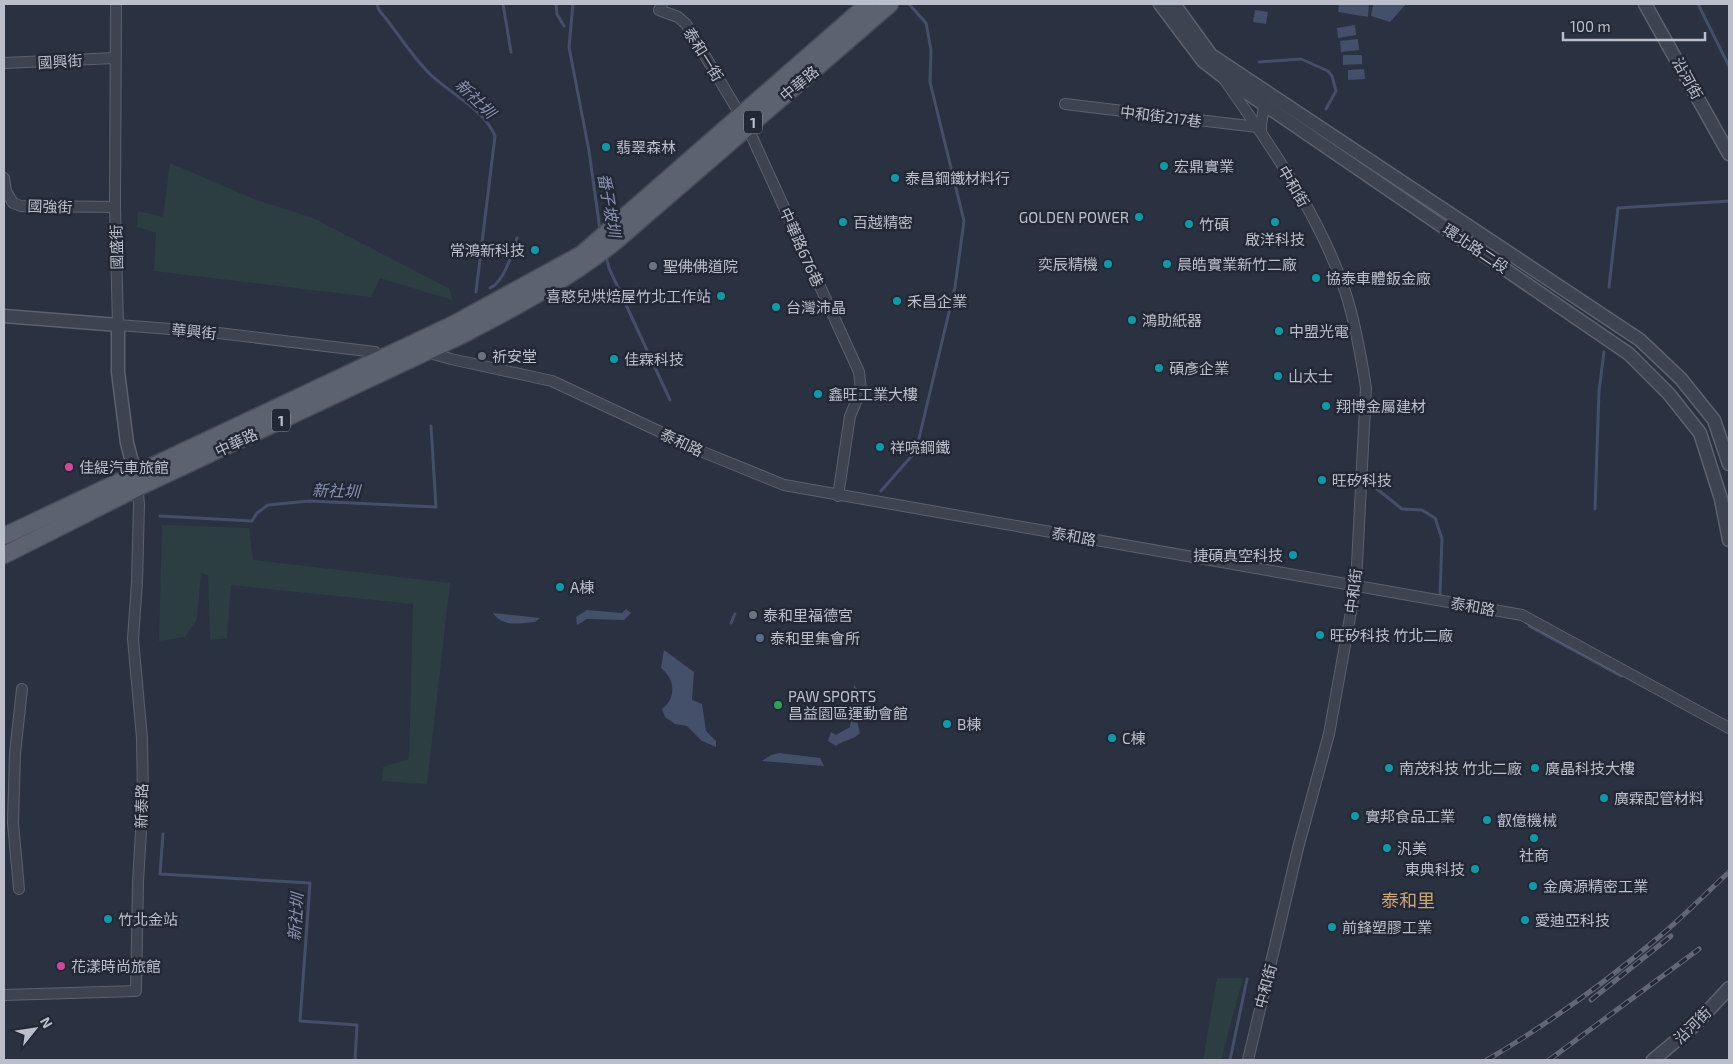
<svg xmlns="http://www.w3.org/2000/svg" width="1733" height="1064" font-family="'Exo 2','Noto Sans TC',sans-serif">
<rect width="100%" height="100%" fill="#2a3141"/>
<g fill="#2d3e43">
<path d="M 170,163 L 256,200 L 313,218 L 450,289 L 452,300 L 380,278 L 371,297 L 154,271 L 156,233 L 137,227 L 138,211 L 163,217 Z"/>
<path d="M 162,525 L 249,528 L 253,560 L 450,583 L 427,784 L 382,781 L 383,767 L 409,759 L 413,604 L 231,585 L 227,638 L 210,640 L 208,575 L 201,573 L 197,619 L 185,637 L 159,641 Z"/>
<path d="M 1217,978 L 1243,978 L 1221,1060 L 1203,1060 Z"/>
</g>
<g fill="#444f69">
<path d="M 1339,4 L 1369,4 L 1368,17 L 1338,12 Z"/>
<path d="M 1373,4 L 1406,4 L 1390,22 L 1371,16 Z"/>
<path d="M 1255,10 L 1268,12 L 1266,24 L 1253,22 Z"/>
<path d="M 1355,25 L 1356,35 L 1338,38 L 1337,28 Z"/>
<path d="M 1358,39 L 1359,50 L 1341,52 L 1340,41 Z"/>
<path d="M 1343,55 L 1362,55 L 1362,64 L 1343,65 Z"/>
<path d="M 1364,69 L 1365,79 L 1348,80 L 1348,70 Z"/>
<path d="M 626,609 L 631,613 L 624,620 L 587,619 L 577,625 L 576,617 L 587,610 L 622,613 Z"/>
<path d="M 493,613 L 540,618 L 535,622 C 519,623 503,628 493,613 Z"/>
<path d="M 664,650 L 694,672 L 692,700 L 702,704 L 706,731 L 716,741 L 716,747 L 702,741 L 687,726 L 675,724 L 665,717 L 662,709 C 677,698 675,679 661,668 Z"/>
<path d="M 854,685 L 865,700 L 857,721 L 860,733 C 854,740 843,740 836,746 L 828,741 L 831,732 L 836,735 L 850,727 Z"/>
<path d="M 779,753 L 820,758 L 824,766 L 762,761 L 771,755 Z"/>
</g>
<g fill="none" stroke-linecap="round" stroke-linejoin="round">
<g stroke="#444f69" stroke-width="3">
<path d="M 377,4 L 379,10 C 395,29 409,52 426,70 C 447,93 483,107 495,136 L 476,292"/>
<path d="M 503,4 L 511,52"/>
<path d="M 556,4 L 557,14 L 564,26"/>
<path d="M 573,4 L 569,47 L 589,151 L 600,230"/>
<path d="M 1698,4 L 1729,66"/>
<path d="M 1259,62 L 1301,59 L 1328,71 L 1332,76 L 1336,91 L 1326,109"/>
<path d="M 606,256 L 609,268 L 670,400"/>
<path d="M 1609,287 L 1618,208 L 1729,201"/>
<path d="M 490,288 C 504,283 513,251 517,238"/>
<path d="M 1372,485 L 1402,509 L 1422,510 L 1435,518 L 1442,539 L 1440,594"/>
<path d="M 881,491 L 916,451 L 955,287 L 964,221 L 930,82 L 931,50 L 926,23 L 909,4"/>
<path d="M 1595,509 L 1599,391 L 1604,352"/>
<path d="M 160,516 L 252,521 L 257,513 L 268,505 L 309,501 L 436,507 L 431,426"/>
<path d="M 731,623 L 735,614"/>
<path d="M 1529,626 L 1621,676"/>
<path d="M 163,834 L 160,874 L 310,883 L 300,1021 L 357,1025 L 355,1060"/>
<path d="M 1230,1060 L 1247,979"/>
</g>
<defs>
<g id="minor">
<path d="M 116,4 L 115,207 L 118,325 L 210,332 L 375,352 L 380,360"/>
<path d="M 662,4 L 659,10 L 678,17 L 686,24 L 747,126 L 859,372 L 861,390 L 850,416 L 838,496"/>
<path d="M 4,63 L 115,58"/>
<path d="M 1224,79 C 1270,145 1319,214 1345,291 C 1355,321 1361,356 1366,388 L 1356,584 L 1329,734 L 1298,848 L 1248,1060"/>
<path d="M 1065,104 L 1257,127"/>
<path d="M 1261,130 C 1260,119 1266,109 1264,99"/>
<path d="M 4,178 L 6,191 L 13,203 L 21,206 L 115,207"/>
<path d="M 426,352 L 451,359 L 552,381 L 703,452 L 784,485 L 1522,615 L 1729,728"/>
<path d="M 19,889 L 13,823 L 15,753 L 22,689"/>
<path d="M 4,995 L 136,991 L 138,882 L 143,797 L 142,738 L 133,639 L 137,582 L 139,504 L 137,483"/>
</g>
<g id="tertiary">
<path d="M 1160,4 L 1203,61 L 1221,75 L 1629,354 L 1669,394 L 1700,433 L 1721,499 L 1729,540"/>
<path d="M 1174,4 L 1211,55 L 1640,340 L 1681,379 L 1714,420 L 1729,464"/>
<path d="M 1645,4 L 1729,154"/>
<path d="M 4,316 L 118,325 L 118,372 L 127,443 L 135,473"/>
<path d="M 1653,1060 L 1695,1025 L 1729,988"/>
</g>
<g id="primary">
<path d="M 4,536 L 454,324 L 582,254 L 868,4"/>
<path d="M 4,555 L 137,488 L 460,336 C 512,309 571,278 617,240 L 890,4"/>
</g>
</defs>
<use href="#minor" stroke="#5c616e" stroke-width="12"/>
<use href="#tertiary" stroke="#5c616e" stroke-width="15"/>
<use href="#primary" stroke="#484c5a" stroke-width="19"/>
<use href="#minor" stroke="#3e4351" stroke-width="10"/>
<use href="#tertiary" stroke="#3e4351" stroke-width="12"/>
<use href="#primary" stroke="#5d6270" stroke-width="16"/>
<defs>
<g id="rail">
<path d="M 1591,1000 L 1671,936"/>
<path d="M 1487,1060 C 1546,1025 1602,985 1654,941 C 1680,920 1704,895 1729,872"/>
<path d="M 1549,1060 L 1699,949"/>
</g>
</defs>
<use href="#rail" stroke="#616777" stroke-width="5"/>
<use href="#rail" stroke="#232836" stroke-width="3" stroke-dasharray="9" stroke-linecap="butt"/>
</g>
<g fill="#0f9aa8" stroke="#232836" stroke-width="2">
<circle cx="606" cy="147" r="5"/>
<circle cx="1164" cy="166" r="5"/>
<circle cx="895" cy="178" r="5"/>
<circle cx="1139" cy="217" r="5"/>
<circle cx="843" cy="222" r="5"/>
<circle cx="1275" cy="222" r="5"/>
<circle cx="1189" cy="224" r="5"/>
<circle cx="535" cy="250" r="5"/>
<circle cx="1108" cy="264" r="5"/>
<circle cx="1167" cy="264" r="5"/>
<circle cx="1316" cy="278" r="5"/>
<circle cx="721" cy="296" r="5"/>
<circle cx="897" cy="301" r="5"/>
<circle cx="776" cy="307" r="5"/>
<circle cx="1132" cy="320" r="5"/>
<circle cx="1279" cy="331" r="5"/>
<circle cx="614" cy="359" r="5"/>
<circle cx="1159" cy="368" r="5"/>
<circle cx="1278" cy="376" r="5"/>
<circle cx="818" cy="394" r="5"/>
<circle cx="1326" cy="406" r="5"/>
<circle cx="880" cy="447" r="5"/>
<circle cx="1322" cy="480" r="5"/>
<circle cx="1293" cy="555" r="5"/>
<circle cx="560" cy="587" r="5"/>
<circle cx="1320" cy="635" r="5"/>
<circle cx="947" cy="724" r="5"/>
<circle cx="1112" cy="738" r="5"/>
<circle cx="1389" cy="768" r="5"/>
<circle cx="1535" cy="768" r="5"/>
<circle cx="1604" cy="798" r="5"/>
<circle cx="1355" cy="816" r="5"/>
<circle cx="1487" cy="820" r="5"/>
<circle cx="1534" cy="838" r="5"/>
<circle cx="1387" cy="848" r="5"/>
<circle cx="1475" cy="869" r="5"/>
<circle cx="1533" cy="886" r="5"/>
<circle cx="108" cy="919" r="5"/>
<circle cx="1525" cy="920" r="5"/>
<circle cx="1332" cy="927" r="5"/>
</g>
<g fill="#6b7280" stroke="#232836" stroke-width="2">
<circle cx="653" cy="266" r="5"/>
<circle cx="482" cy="356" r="5"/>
<circle cx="753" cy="615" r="5"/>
</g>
<g fill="#d1479c" stroke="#232836" stroke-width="2">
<circle cx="69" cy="467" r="5"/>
<circle cx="61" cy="966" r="5"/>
</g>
<circle fill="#5c6f8a" stroke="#232836" stroke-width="2" cx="760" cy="638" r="5"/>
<circle fill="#2e9e5b" stroke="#232836" stroke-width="2" cx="778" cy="705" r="5"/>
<g text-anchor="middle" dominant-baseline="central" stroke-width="5" stroke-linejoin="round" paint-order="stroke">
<g fill="#232836" stroke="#8d929e" stroke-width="1">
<rect x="744" y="110.5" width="18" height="23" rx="4"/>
<rect x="272" y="408.5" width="18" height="23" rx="4"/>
</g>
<g font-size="14" font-weight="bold" fill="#bbbfcb">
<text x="753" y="122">1</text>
<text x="281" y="420">1</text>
</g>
<g font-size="15" fill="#bbbfcb" stroke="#232836">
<text transform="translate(704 54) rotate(58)">泰和一街</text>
<text transform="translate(60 61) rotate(-3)">國興街</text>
<text transform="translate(1688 78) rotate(61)">沿河街</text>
<text transform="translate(799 83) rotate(-40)">中華路</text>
<text transform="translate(1161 116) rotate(7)">中和街217巷</text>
<text transform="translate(1294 186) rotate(59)">中和街</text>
<text transform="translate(50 206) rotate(2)">國強街</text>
<text transform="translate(116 247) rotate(-91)">國盛街</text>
<text transform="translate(802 247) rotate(66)">中華路676巷</text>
<text transform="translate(1476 248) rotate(34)">環北路二段</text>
<text transform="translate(194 331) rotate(5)">華興街</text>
<text transform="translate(236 442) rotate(-25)">中華路</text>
<text transform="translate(682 442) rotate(25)">泰和路</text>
<text transform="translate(1074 536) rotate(10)">泰和路</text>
<text transform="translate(1353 591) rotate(-83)">中和街</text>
<text transform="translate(1473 606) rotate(10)">泰和路</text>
<text transform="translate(141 806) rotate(-89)">新泰路</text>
<text transform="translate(1265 986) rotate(-75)">中和街</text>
<text transform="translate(1692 1025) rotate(-44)">沿河街</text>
</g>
<g font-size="15" fill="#bbbfcb" stroke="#232836" text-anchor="start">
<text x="616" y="147">翡翠森林</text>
<text x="1174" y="166">宏鼎實業</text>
<text x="905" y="178">泰昌鋼鐵材料行</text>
<text x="1129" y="217" text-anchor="end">GOLDEN POWER</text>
<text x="853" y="222">百越精密</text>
<text x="1199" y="224">竹碩</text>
<text x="1275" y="239" text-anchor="middle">啟洋科技</text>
<text x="525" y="250" text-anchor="end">常鴻新科技</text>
<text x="1098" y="264" text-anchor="end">奕辰精機</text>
<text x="1177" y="264">晨皓實業新竹二廠</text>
<text x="663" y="266">聖佛佛道院</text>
<text x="1326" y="278">協泰車體鈑金廠</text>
<text x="711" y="296" text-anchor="end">喜憨兒烘焙屋竹北工作站</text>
<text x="907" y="301">禾昌企業</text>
<text x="786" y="307">台灣沛晶</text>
<text x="1142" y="320">鴻助紙器</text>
<text x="1289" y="331">中盟光電</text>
<text x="492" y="356">祈安堂</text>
<text x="624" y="359">佳霖科技</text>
<text x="1169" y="368">碩彥企業</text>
<text x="1288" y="376">山太士</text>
<text x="828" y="394">鑫旺工業大樓</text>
<text x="1336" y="406">翔博金屬建材</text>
<text x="890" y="447">祥喨鋼鐵</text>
<text x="79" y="467">佳緹汽車旅館</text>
<text x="1332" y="480">旺矽科技</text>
<text x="1283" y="555" text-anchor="end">捷碩真空科技</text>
<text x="570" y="587">A棟</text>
<text x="763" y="615">泰和里福德宮</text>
<text x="1330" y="635">旺矽科技 竹北二廠</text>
<text x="770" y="638">泰和里集會所</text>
<text x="788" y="696">PAW SPORTS<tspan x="788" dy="17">昌益園區運動會館</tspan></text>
<text x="957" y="724">B棟</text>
<text x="1122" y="738">C棟</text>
<text x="1399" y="768">南茂科技 竹北二廠</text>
<text x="1545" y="768">廣晶科技大樓</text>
<text x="1614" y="798">廣霖配管材料</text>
<text x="1365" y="816">實邦食品工業</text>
<text x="1497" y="820">叡億機械</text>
<text x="1397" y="848">汎美</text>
<text x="1534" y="855" text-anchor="middle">社商</text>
<text x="1465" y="869" text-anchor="end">東典科技</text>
<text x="1543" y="886">金廣源精密工業</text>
<text x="118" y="919">竹北金站</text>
<text x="1535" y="920">愛迪亞科技</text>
<text x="1342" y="927">前鋒塑膠工業</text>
<text x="71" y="966">花漾時尚旅館</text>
</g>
<g font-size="16" font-style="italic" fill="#8692ae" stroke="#232836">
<text transform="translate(476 98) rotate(44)">新社圳</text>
<text transform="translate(610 205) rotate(80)">番子坡圳</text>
<text transform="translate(336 490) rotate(2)">新社圳</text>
<text transform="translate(295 917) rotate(-86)">新社圳</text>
</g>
<g font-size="18" fill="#cba676" stroke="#232836">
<text x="1408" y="900">泰和里</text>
</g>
</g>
<rect width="1733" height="1064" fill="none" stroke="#bbbfcb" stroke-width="10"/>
<g transform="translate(35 1029) rotate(60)" stroke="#232836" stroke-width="4" paint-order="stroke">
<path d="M0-4L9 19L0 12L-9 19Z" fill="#bbbfcb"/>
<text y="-8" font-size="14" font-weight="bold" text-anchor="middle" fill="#bbbfcb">N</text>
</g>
<path d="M1563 32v8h142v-8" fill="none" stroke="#bbbfcb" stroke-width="2.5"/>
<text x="1570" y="32" font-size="15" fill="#bbbfcb" stroke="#232836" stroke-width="4" paint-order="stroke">100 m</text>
</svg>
